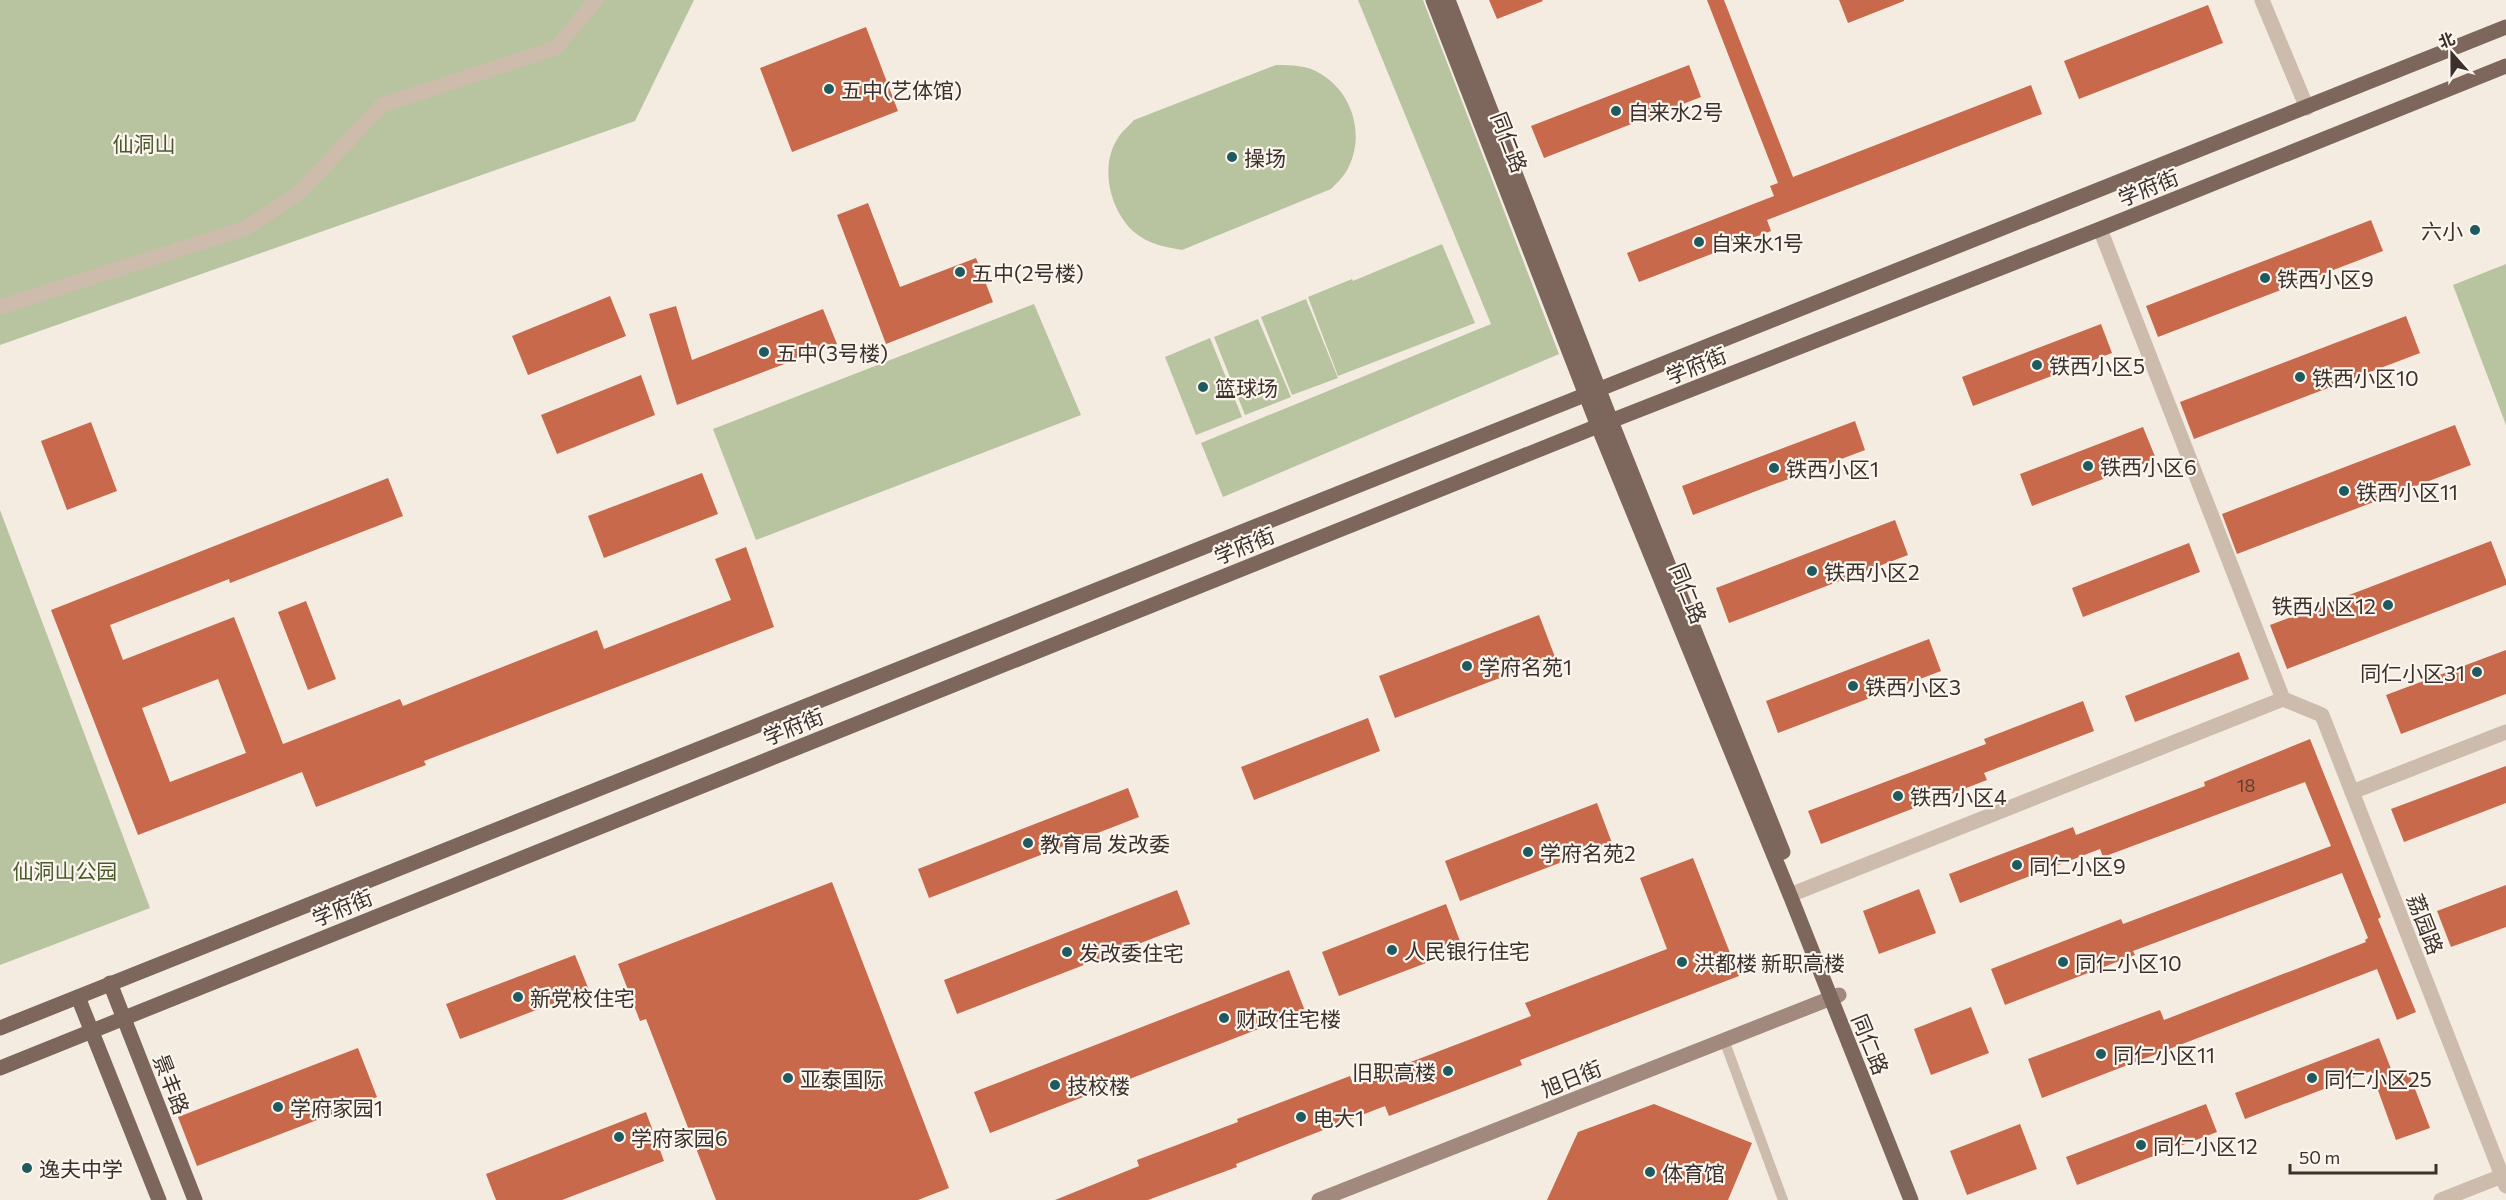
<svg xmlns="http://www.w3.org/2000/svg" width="2506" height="1200" font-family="Commissioner,'Noto Sans SC',sans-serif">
<rect width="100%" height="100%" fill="#f4ebe1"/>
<g fill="#b8c4a0">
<path d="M 0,0 L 694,0 L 635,121 L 0,345 Z"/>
<path d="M 1358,0 L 1423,0 L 1559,354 L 1223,497 L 1201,443 L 1491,324 Z"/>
<path d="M 1276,65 C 1292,65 1307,65 1321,74 C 1354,94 1366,138 1346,172 C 1342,178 1336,184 1331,189 L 1182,250 C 1165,247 1148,244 1134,232 C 1110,211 1099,166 1118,138 C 1122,131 1129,126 1134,120 Z"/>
<path d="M 1442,244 L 1475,323 L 1338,376 L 1308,297 L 1352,279 L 1353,281 Z"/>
<path d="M 2506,264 L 2506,425 L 2453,285 Z"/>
<path d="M 1306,299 L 1338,378 L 1292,395 L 1261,317 Z"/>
<path d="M 1034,304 L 1081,415 L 756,540 L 713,429 Z"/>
<path d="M 1258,319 L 1291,397 L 1245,415 L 1214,337 Z"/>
<path d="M 1210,338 L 1242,417 L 1196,435 L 1165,357 Z"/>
<path d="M 0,510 L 150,908 L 0,965 Z"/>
</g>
<g fill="#c8694b" fill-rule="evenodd">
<path d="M 1489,0 L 1542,0 L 1543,1 L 1497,19 Z"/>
<path d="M 1707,0 L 1724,0 L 1793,177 L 2031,85 L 2042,114 L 1767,220 L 1771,231 L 1639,282 L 1627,253 L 1774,196 L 1770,186 L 1778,183 Z"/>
<path d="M 1839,0 L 1904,0 L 1904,1 L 1848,23 Z"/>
<path d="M 2208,5 L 2223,43 L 2079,99 L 2064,61 Z"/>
<path d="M 866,27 L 898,111 L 792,152 L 760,68 Z"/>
<path d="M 1689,65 L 1701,97 L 1544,158 L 1531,126 Z"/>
<path d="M 868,203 L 900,287 L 976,258 L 993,302 L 886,344 L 837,215 Z"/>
<path d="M 2371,220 L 2383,251 L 2158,337 L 2146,306 Z"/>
<path d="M 610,296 L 626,336 L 528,375 L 512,336 Z"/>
<path d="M 676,306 L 692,360 L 823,309 L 837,344 L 677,405 L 649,314 Z"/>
<path d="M 2406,316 L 2420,353 L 2194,439 L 2180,402 Z"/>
<path d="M 2101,324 L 2112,353 L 1973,406 L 1962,377 Z"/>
<path d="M 641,375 L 655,415 L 557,454 L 541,415 Z"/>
<path d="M 1855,421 L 1865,450 L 1693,515 L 1682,486 Z"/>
<path d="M 91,422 L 117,491 L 67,510 L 41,441 Z"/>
<path d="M 2455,425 L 2471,465 L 2237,554 L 2222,514 Z"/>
<path d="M 2143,427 L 2156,459 L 2032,506 L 2020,474 Z"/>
<path d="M 702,473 L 718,514 L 604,558 L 588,516 Z"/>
<path d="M 388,478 L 403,516 L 230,583 L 229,579 L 110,625 L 123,660 L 234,617 L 283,744 L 400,699 L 403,706 L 597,630 L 604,649 L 731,600 L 715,559 L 746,547 L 774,627 L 424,761 L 426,765 L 316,807 L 302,772 L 138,835 L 51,610 ZM 218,679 L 246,753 L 170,782 L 142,708 Z"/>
<path d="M 1895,520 L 1908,555 L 1729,623 L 1716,588 Z"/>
<path d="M 2491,541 L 2506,580 L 2506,585 L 2287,669 L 2270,625 Z"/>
<path d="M 2189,543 L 2200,572 L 2083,617 L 2072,588 Z"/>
<path d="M 306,601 L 336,679 L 308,690 L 278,612 Z"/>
<path d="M 1539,615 L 1555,657 L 1395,718 L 1379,676 Z"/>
<path d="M 1929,639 L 1941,671 L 1778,733 L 1766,701 Z"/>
<path d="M 2506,650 L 2506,694 L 2401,734 L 2386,695 Z"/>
<path d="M 2239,652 L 2249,679 L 2135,722 L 2125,696 Z"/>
<path d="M 2083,701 L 2094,731 L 1984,773 L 1987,780 L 1821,844 L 1808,811 L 1986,744 L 1984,739 Z"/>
<path d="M 1368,718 L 1380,751 L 1254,800 L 1241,767 Z"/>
<path d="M 2310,739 L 2381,917 L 2378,919 L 2416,1012 L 2397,1020 L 2377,969 L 2042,1098 L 2028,1059 L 2160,1010 L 2164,1020 L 2366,942 L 2365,940 L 2368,938 L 2342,873 L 2133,951 L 2135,955 L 2005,1005 L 1991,969 L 2121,919 L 2123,924 L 2331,846 L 2305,782 L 2103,857 L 2100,849 L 1960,903 L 1949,874 L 2073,827 L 2076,835 L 2205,786 L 2204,782 Z"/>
<path d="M 2506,766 L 2506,803 L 2404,842 L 2391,809 Z"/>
<path d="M 1128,788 L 1139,817 L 929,898 L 918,869 Z"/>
<path d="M 1597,803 L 1612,843 L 1460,901 L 1445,861 Z"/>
<path d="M 1693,858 L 1739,976 L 1520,1060 L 1522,1065 L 1389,1116 L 1385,1106 L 1236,1164 L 1237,1167 L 1148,1200 L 1055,1200 L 1139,1166 L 1137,1160 L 1238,1122 L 1237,1119 L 1350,1076 L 1353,1084 L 1531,1016 L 1525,1003 L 1667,949 L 1640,878 Z"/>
<path d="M 832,882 L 949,1188 L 918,1200 L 716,1200 L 646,1019 L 640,1021 L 618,964 Z"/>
<path d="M 2506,885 L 2506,927 L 2451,947 L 2437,911 Z"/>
<path d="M 1919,889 L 1936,933 L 1879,954 L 1863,911 Z"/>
<path d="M 1177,890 L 1190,924 L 957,1014 L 944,980 Z"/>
<path d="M 1446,904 L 1463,949 L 1339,996 L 1322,952 Z"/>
<path d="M 575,955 L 589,990 L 460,1039 L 446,1004 Z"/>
<path d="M 1289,970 L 1305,1011 L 990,1133 L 974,1092 Z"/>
<path d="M 1971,1007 L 1989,1053 L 1931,1075 L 1914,1029 Z"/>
<path d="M 2379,1038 L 2393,1074 L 2407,1068 L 2430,1128 L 2396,1140 L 2371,1071 L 2245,1119 L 2235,1093 Z"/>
<path d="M 358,1048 L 377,1097 L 197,1166 L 178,1117 Z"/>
<path d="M 1654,1104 L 1752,1143 L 1728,1200 L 1547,1200 L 1578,1132 Z"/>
<path d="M 2206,1104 L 2217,1132 L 2077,1185 L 2066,1157 Z"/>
<path d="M 646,1112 L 664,1161 L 562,1200 L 496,1200 L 486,1174 Z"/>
<path d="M 2020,1124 L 2037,1169 L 1967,1195 L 1950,1151 Z"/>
</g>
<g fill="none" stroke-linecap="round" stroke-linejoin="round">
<path stroke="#cdbbac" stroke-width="10" d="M 1724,1040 L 1783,1200"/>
<g stroke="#cdbbac" stroke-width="15">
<path d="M 2262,0 L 2307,108"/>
<path d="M 2100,229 L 2283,699"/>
<path d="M 0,307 L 246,228 L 299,193 L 382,105 L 556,48 L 596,0"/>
<path d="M 2283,699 L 2322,715 L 2506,1186"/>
<path d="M 2352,792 L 2506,732"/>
<path d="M 1790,895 L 2283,699"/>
<path d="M 2441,1200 L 2502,1176"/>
</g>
<path stroke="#a18a7d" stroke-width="15" d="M 1319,1200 L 1839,995"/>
<g stroke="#7d675c" stroke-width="15">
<path d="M 1433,0 L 1598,426 L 1790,895 L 1911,1200"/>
<path d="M 1448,0 L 1611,421 L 1783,852"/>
<path d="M 110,983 L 195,1200"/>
<path d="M 78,997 L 159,1200"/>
<path d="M 0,1028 L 2506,27"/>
<path d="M 0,1068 L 1598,426 L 2100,229 L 2506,66"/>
</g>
</g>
<g fill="#1f5a5e" stroke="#fbf5ee" stroke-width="2">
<circle cx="829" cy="89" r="6"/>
<circle cx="1616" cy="111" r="6"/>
<circle cx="1232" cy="157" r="6"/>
<circle cx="2475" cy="230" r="6"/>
<circle cx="1699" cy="242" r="6"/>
<circle cx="960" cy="272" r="6"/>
<circle cx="2265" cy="278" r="6"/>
<circle cx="764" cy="352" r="6"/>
<circle cx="2037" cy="365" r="6"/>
<circle cx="2300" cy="377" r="6"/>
<circle cx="1203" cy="387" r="6"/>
<circle cx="2088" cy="466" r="6"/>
<circle cx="1774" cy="468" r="6"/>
<circle cx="2344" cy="491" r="6"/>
<circle cx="1812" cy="571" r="6"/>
<circle cx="2388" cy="605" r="6"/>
<circle cx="1467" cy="666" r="6"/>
<circle cx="2477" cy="672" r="6"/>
<circle cx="1853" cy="686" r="6"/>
<circle cx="1898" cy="796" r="6"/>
<circle cx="1028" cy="843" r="6"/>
<circle cx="1528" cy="852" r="6"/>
<circle cx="2017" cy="865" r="6"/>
<circle cx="1392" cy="950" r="6"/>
<circle cx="1067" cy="952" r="6"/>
<circle cx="1682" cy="962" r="6"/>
<circle cx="2063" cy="962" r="6"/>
<circle cx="518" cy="997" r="6"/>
<circle cx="1224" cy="1018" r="6"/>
<circle cx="2101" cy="1054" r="6"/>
<circle cx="1448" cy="1071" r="6"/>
<circle cx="788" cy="1078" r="6"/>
<circle cx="2312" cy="1078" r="6"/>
<circle cx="1055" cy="1085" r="6"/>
<circle cx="278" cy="1107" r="6"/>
<circle cx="1301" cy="1117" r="6"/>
<circle cx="619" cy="1137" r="6"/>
<circle cx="2141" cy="1145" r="6"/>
<circle cx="27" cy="1168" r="6"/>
<circle cx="1650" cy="1172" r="6"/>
</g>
<g text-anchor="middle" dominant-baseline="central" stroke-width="4.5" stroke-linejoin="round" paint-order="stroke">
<g font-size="18" fill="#5e3e33">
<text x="2246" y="785">18</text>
</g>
<g font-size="21" fill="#3b302b" stroke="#fbf5ee" text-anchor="start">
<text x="841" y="89">五中(艺体馆)</text>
<text x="1628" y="111">自来水2号</text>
<text x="1244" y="157">操场</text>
<text x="2463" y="230" text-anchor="end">六小</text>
<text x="1711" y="242">自来水1号</text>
<text x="972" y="272">五中(2号楼)</text>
<text x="2277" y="278">铁西小区9</text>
<text x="776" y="352">五中(3号楼)</text>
<text x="2049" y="365">铁西小区5</text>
<text x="2312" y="377">铁西小区10</text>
<text x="1215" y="387">篮球场</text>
<text x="2100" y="466">铁西小区6</text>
<text x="1786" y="468">铁西小区1</text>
<text x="2356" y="491">铁西小区11</text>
<text x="1824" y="571">铁西小区2</text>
<text x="2376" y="605" text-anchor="end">铁西小区12</text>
<text x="1479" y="666">学府名苑1</text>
<text x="2465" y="672" text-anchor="end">同仁小区31</text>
<text x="1865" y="686">铁西小区3</text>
<text x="1910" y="796">铁西小区4</text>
<text x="1040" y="843">教育局 发改委</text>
<text x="1540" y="852">学府名苑2</text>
<text x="2029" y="865">同仁小区9</text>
<text x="1404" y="950">人民银行住宅</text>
<text x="1079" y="952">发改委住宅</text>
<text x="1694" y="962">洪都楼 新职高楼</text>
<text x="2075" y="962">同仁小区10</text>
<text x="530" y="997">新党校住宅</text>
<text x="1236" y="1018">财政住宅楼</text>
<text x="2113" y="1054">同仁小区11</text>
<text x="1436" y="1071" text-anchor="end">旧职高楼</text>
<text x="800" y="1078">亚泰国际</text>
<text x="2324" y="1078">同仁小区25</text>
<text x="1067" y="1085">技校楼</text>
<text x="290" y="1107">学府家园1</text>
<text x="1313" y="1117">电大1</text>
<text x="631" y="1137">学府家园6</text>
<text x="2153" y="1145">同仁小区12</text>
<text x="39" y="1168">逸夫中学</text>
<text x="1662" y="1172">体育馆</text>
</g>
<g font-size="21" fill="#3b302b" stroke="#fbf5ee">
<text transform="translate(1510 142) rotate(69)">同仁路</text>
<text transform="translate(2148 187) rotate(-22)">学府街</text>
<text transform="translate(1696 365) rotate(-22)">学府街</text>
<text transform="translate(1244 545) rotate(-22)">学府街</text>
<text transform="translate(1689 593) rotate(68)">同仁路</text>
<text transform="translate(793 726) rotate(-22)">学府街</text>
<text transform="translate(342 907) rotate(-22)">学府街</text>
<text transform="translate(2426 924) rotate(69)">荔园路</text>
<text transform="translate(1871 1044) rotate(68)">同仁路</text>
<text transform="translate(1571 1078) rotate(-22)">旭日街</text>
<text transform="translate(172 1084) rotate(69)">景丰路</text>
</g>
<g font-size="21" fill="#4a5a2e" stroke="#fbf5ee">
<text x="144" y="143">仙洞山</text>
<text x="65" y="870">仙洞山公园</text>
</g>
</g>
<g transform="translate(2452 54) rotate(339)" stroke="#fbf5ee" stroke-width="4.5" paint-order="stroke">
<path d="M0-4.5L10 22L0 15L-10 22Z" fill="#3b302b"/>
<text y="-9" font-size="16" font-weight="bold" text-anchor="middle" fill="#3b302b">北</text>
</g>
<path d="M2290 1164v9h146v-9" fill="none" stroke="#3b302b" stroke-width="3"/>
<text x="2299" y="1164" font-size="18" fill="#3b302b" stroke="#fbf5ee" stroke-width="4.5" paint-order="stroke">50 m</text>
</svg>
